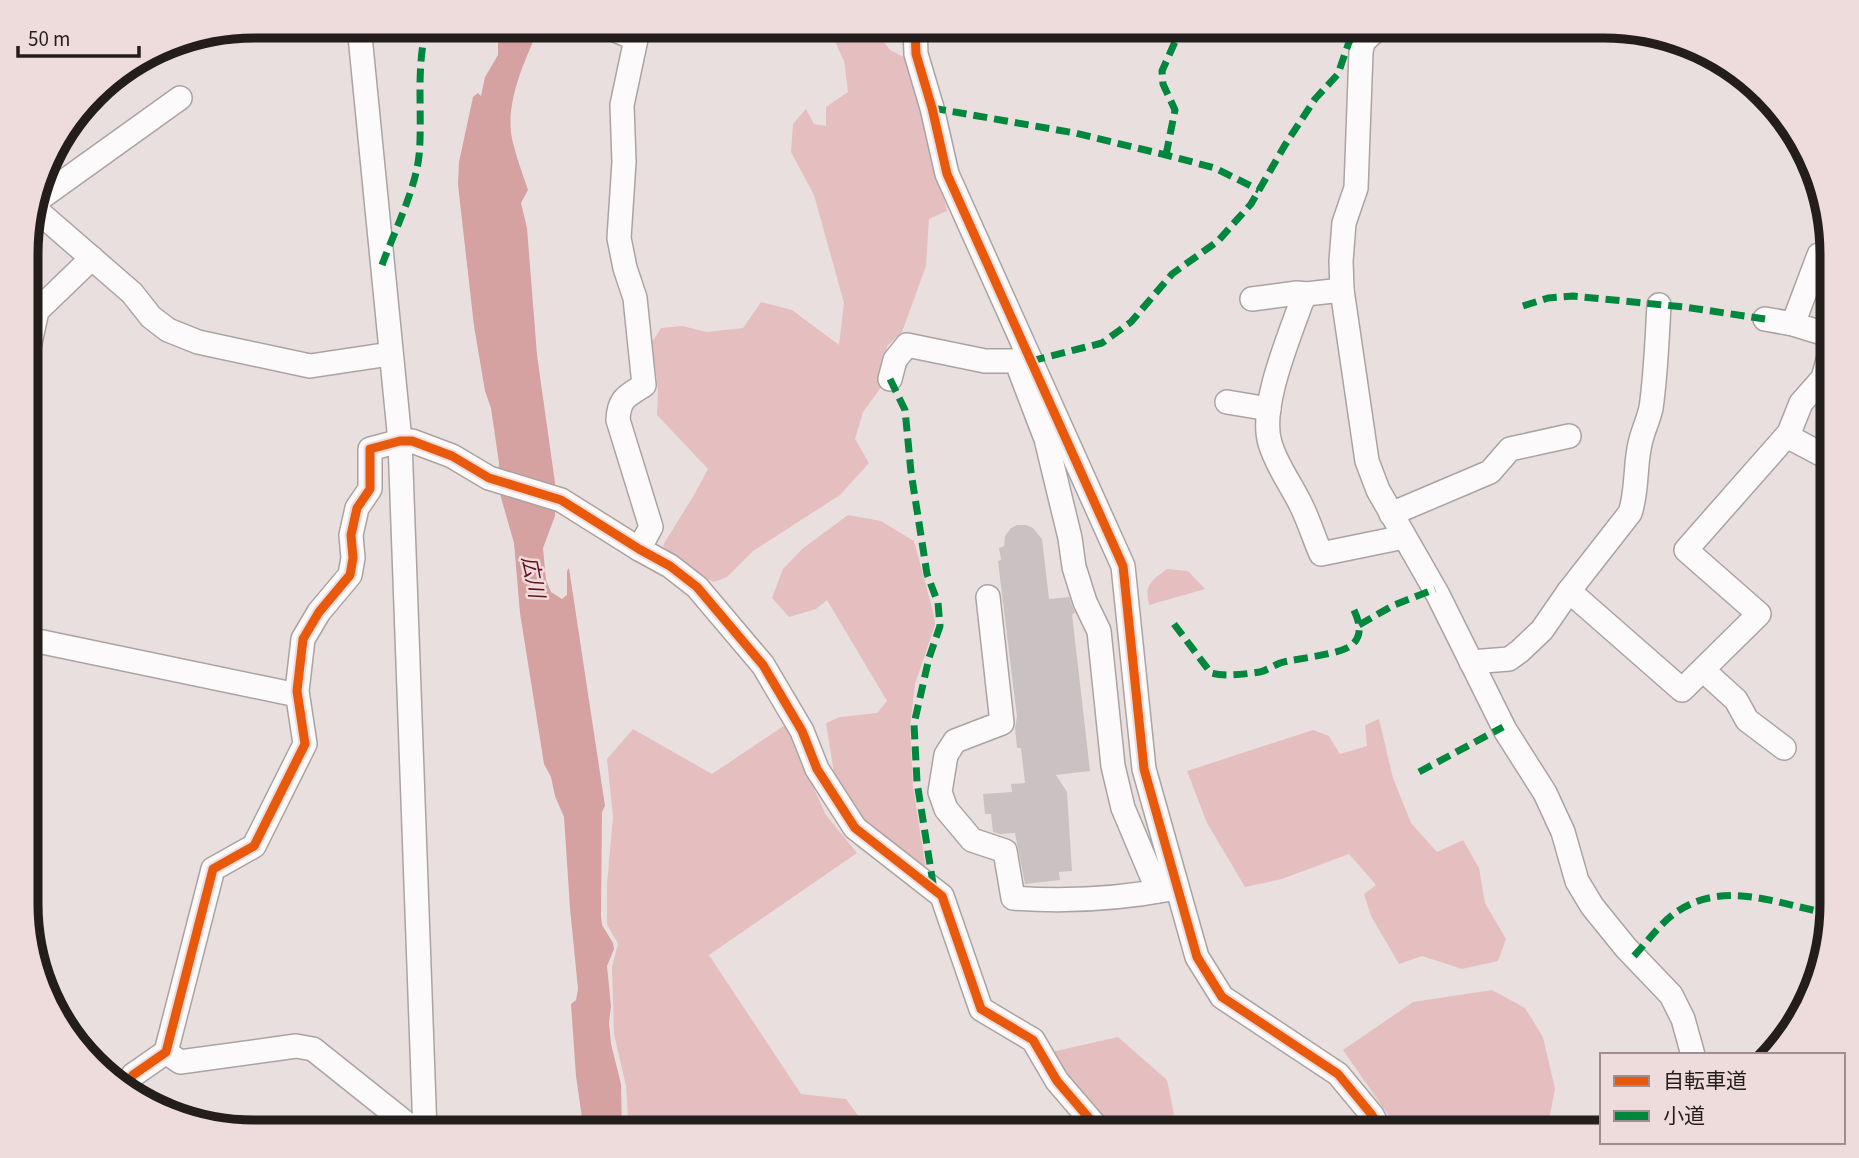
<svg xmlns="http://www.w3.org/2000/svg" width="1859" height="1158" font-family="'Source Sans 3','Noto Sans JP',sans-serif">
<rect width="100%" height="100%" fill="#eadfdf"/>
<g fill="#e5bfbf">
<path d="M 828,26 L 872,26 L 890,50 L 911,61 L 947,211 L 929,219 L 926,266 L 902,332 L 887,346 L 882,386 L 863,412 L 855,439 L 869,463 L 840,495 L 753,551 L 727,577 L 714,582 L 672,561 L 663,545 L 694,495 L 708,469 L 657,415 L 658,390 L 652,342 L 661,328 L 682,326 L 707,332 L 743,328 L 761,302 L 792,310 L 839,345 L 844,303 L 814,195 L 791,152 L 793,124 L 806,109 L 814,124 L 826,126 L 826,107 L 848,92 L 844,61 Z"/>
<path d="M 848,515 L 881,521 L 914,541 L 934,615 L 935,625 L 915,684 L 910,727 L 913,786 L 927,877 L 859,821 L 834,773 L 826,723 L 840,717 L 877,713 L 887,701 L 827,600 L 816,609 L 789,617 L 772,598 L 783,569 L 802,549 Z"/>
<path d="M 1167,569 L 1188,571 L 1205,589 L 1149,605 C 1145,583 1150,582 1167,569 Z"/>
<path d="M 1379,719 L 1393,778 L 1411,823 L 1437,852 L 1463,840 L 1479,868 L 1485,903 L 1506,939 L 1498,961 L 1462,969 L 1422,956 L 1399,964 L 1371,916 L 1364,894 L 1376,885 L 1349,854 L 1282,879 L 1245,887 L 1207,823 L 1187,771 L 1313,730 L 1329,736 L 1340,754 L 1367,746 L 1365,725 Z"/>
<path d="M 785,725 L 826,815 L 857,853 L 709,955 L 801,1094 L 846,1099 L 862,1121 L 846,1132 L 629,1132 L 626,1086 L 614,1034 L 612,967 L 618,944 L 607,924 L 607,884 L 613,817 L 607,759 L 633,729 L 712,774 Z"/>
<path d="M 1492,990 L 1525,1008 L 1543,1037 L 1555,1089 L 1547,1131 L 1396,1131 L 1393,1122 L 1343,1050 L 1413,1002 Z"/>
<path d="M 1118,1037 L 1167,1080 L 1174,1114 L 1156,1131 L 1112,1131 L 1099,1122 L 1047,1053 Z"/>
</g>
<path fill="#d6a1a1" d="M 498,26 L 540,26 C 525,60 503,105 513,143 C 517,159 523,175 528,190 L 521,203 L 527,228 L 537,355 L 556,490 L 555,516 L 543,548 L 546,580 L 551,592 L 562,599 L 567,595 L 567,571 L 569,568 L 605,806 L 602,812 L 601,915 L 602,925 L 613,943 L 614,949 L 607,966 L 611,1006 L 609,1023 L 611,1044 L 621,1084 L 622,1132 L 584,1132 L 576,1076 L 571,1004 L 576,1000 L 578,989 L 570,908 L 564,817 L 555,796 L 551,777 L 544,764 L 520,613 L 514,543 L 498,487 L 499,463 L 491,408 L 485,391 L 474,326 L 458,185 L 459,162 L 473,97 L 478,93 L 481,96 L 485,77 L 498,55 Z"/>
<path fill="#cac2c2" d="M 1017,525 L 1026,525 L 1033,528 L 1042,539 L 1049,599 L 1069,597 L 1075,613 L 1072,614 L 1090,771 L 1056,775 L 1067,792 L 1072,871 L 1059,872 L 1060,880 L 1025,884 L 1015,833 L 1000,834 L 993,832 L 991,814 L 985,814 L 983,794 L 1012,792 L 1011,784 L 1025,783 L 1021,748 L 1017,748 L 1015,728 L 1017,717 L 998,561 L 1001,560 L 999,548 L 1004,546 L 1005,536 L 1011,528 Z"/>
<g fill="none" stroke-linecap="round" stroke-linejoin="round">
<defs>
<g id="minor">
<path d="M 359,26 L 400,441 L 425,1132"/>
<path d="M 606,26 L 636,39 L 622,105 L 624,162 L 619,238 L 625,268 L 635,298 L 644,385 C 627,396 619,398 618,420 L 651,527 L 639,549"/>
<path d="M 915,26 L 916,54 L 932,108 L 947,174 L 1123,566 L 1144,769 L 1197,957 L 1222,997 L 1338,1074 L 1372,1115 L 1380,1131"/>
<path d="M 1380,26 L 1363,42 L 1361,52 L 1356,188 L 1344,223 L 1341,261 L 1342,290 L 1367,461 L 1378,490 L 1438,595 L 1505,730 L 1545,793 L 1563,832 L 1577,881 L 1592,906 L 1626,948 L 1671,995 L 1683,1019 L 1693,1055"/>
<path d="M 35,202 L 180,98"/>
<path d="M 34,208 L 132,293 L 151,317 L 168,330 L 198,342 L 310,366 L 390,354"/>
<path d="M 1342,290 L 1306,294 L 1301,303 C 1289,338 1259,407 1270,443 C 1276,465 1291,484 1301,505 C 1309,521 1314,538 1321,554 L 1404,537"/>
<path d="M 1252,299 L 1297,293 L 1306,294"/>
<path d="M 1765,319 L 1793,324 L 1819,255 L 1832,255"/>
<path d="M 1793,324 L 1832,336"/>
<path d="M 28,352 L 37,311 L 92,258"/>
<path d="M 1020,371 L 1046,439 L 1070,538 L 1074,567 L 1085,602 L 1099,631 L 1113,766 L 1123,808 L 1158,891"/>
<path d="M 890,379 L 895,360 L 907,345 L 985,361 L 1031,361"/>
<path d="M 1227,402 L 1269,409"/>
<path d="M 1787,436 L 1832,460"/>
<path d="M 1391,514 L 1490,472 L 1510,449 L 1569,436"/>
<path d="M 1569,591 L 1682,690 L 1759,614 L 1686,550 L 1789,433 L 1801,403 L 1823,378 L 1832,346"/>
<path d="M 988,597 L 1002,723 L 955,741 L 946,755 L 940,792 L 946,809 L 972,840 L 1005,851 L 1013,898 C 1066,902 1118,899 1171,889"/>
<path d="M 28,639 L 297,695"/>
<path d="M 1471,662 L 1509,659 L 1520,651 L 1542,630 L 1569,591 L 1630,513 C 1637,493 1635,470 1639,449 C 1641,434 1648,422 1651,408 C 1656,374 1657,339 1659,305"/>
<path d="M 1703,670 L 1736,700 L 1747,720 L 1784,748"/>
<path d="M 166,1052 L 180,1062 L 296,1046 L 313,1049 L 417,1132"/>
<path d="M 123,1088 L 133,1075 L 166,1052 L 213,869 L 254,846 L 305,744 L 297,691 L 303,639 L 319,612 L 350,575 L 353,558 L 351,535 L 357,508 L 370,489 L 370,449 L 400,441 L 412,441 L 452,456 L 489,478 L 561,500 L 639,549 L 670,566 L 697,587 L 763,665 L 802,731 L 817,769 L 855,828 L 942,896 L 981,1009 L 1033,1040 L 1057,1081 L 1100,1131"/>
</g>
</defs>
<use href="#minor" stroke="#aba3a3" stroke-width="26"/>
<use href="#minor" stroke="#fcfafa" stroke-width="23"/>
<g stroke="#00873e" stroke-width="7" stroke-dasharray="14 7" stroke-linecap="butt">
<path d="M 932,108 L 1075,133 L 1166,155 L 1215,168 L 1259,190"/>
<path d="M 1166,155 L 1175,110 L 1163,84 L 1162,71 L 1182,26"/>
<path d="M 382,265 C 394,232 415,191 419,156 C 423,113 415,69 427,26"/>
<path d="M 1523,306 L 1548,298 L 1573,296 L 1684,307 L 1765,319"/>
<path d="M 1031,361 L 1102,343 L 1131,322 L 1172,274 L 1218,241 L 1251,204 L 1285,145 L 1315,99 L 1338,74 L 1349,42 L 1362,26"/>
<path d="M 890,379 L 905,410 L 911,472 L 927,574 L 938,603 L 940,626 L 929,658 L 914,724 L 917,782 L 934,890"/>
<path d="M 1174,624 L 1211,673 C 1226,677 1245,674 1260,672 C 1267,670 1273,666 1280,663 C 1296,658 1342,655 1353,644 C 1365,632 1357,616 1351,604"/>
<path d="M 1359,625 L 1394,605 L 1435,589"/>
<path d="M 1419,772 L 1503,727"/>
<path d="M 1634,956 C 1647,942 1660,924 1675,913 C 1725,878 1779,905 1832,914"/>
</g>
<defs>
<g id="cycleway">
<path d="M 915,26 L 916,54 L 932,108 L 947,174 L 1123,566 L 1144,769 L 1197,957 L 1222,997 L 1338,1074 L 1372,1115 L 1380,1131"/>
<path d="M 123,1088 L 133,1075 L 166,1052 L 213,869 L 254,846 L 305,744 L 297,691 L 303,639 L 319,612 L 350,575 L 353,558 L 351,535 L 357,508 L 370,489 L 370,449 L 400,441 L 412,441 L 452,456 L 489,478 L 561,500 L 639,549 L 670,566 L 697,587 L 763,665 L 802,731 L 817,769 L 855,828 L 942,896 L 981,1009 L 1033,1040 L 1057,1081 L 1100,1131"/>
</g>
</defs>
<use href="#cycleway" stroke="#eedbdb" stroke-width="13"/>
<use href="#cycleway" stroke="#e8590c" stroke-width="9"/>
</g>
<g text-anchor="middle" dominant-baseline="central" stroke-width="5" stroke-linejoin="round" paint-order="stroke">
<g font-size="21" font-style="italic" fill="#640d1b" stroke="#eedbdb">
<text transform="translate(533 577) rotate(79)">広川</text>
</g>
</g>
<path d="M0 0H1859V1158H0ZM254 38H1604A216 216 0 0 1 1820 254V904A216 216 0 0 1 1604 1120H254A216 216 0 0 1 38 904V254A216 216 0 0 1 254 38Z" fill="#eedbdb" fill-rule="evenodd"/>
<path fill="none" stroke="#231d1c" stroke-width="9" d="M254 38H1604A216 216 0 0 1 1820 254V904A216 216 0 0 1 1604 1120H254A216 216 0 0 1 38 904V254A216 216 0 0 1 254 38Z"/>
<rect x="1600" y="1053" width="245" height="91" fill="#eedbdb" stroke="#9d8f8f" stroke-width="2"/>
<rect x="1614" y="1076" width="35" height="10" fill="#e8590c" stroke="#9d8f8f" stroke-width="2"/>
<text x="1663" y="1088" font-size="21" fill="#231d1c">自転車道</text>
<rect x="1614" y="1111" width="35" height="10" fill="#00873e" stroke="#9d8f8f" stroke-width="2"/>
<text x="1663" y="1123" font-size="21" fill="#231d1c">小道</text>
<path d="M18 46v10h121v-10" fill="none" stroke="#231d1c" stroke-width="3.5"/>
<text x="28" y="46" font-size="21" fill="#231d1c" stroke="#eedbdb" stroke-width="5" paint-order="stroke">50 m</text>
</svg>
